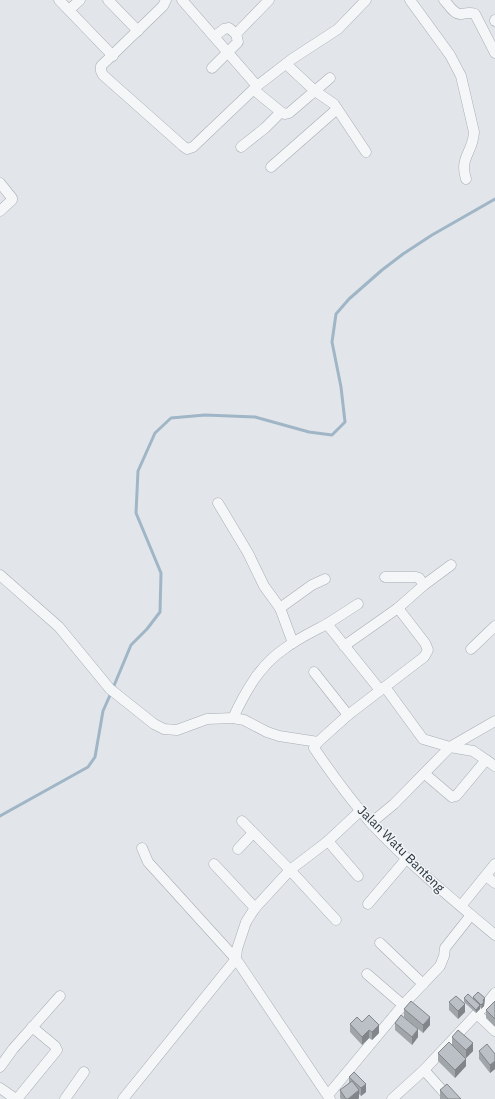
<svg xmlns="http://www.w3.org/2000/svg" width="495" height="1099" font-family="'IBM Plex Sans',sans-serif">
<rect width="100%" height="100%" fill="#e2e6ea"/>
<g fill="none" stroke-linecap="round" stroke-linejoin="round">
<g stroke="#a0b6c7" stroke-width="3">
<path d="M 113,688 L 131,645 L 147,629 L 160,612 L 161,573 L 136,513 L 138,471 L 155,433 L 171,418 L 205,415 L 255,417 L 309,432 L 332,435 L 345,422 L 341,387 L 332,342 L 336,314 L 349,299 L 382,270 L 403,254 L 432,235 L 495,199"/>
<path d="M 0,816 L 88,767 L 95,757 L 103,711 L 111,693"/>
</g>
<defs>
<g id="minor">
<path d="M 59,0 L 113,56"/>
<path d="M 108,0 L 138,31"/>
<path d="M 166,0 L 163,6 L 101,66 L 101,71 L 103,75 L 183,146 L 187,149 L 193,147 L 257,86 L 292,59 L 338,29 L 366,0"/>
<path d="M 182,0 L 257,86"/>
<path d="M 410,0 L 450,55 L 461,76 L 474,132 C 473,153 459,157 466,179"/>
<path d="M 444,0 C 449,5 454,15 462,14 C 467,13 470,12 475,14 L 495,53"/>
<path d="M 69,10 L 80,0"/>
<path d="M 495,20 L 495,21"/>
<path d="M 236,34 L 269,0"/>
<path d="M 286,64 L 315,91 L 334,104 L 366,152"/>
<path d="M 212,68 L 238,42 L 236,34 L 229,28 L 224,29 L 215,36"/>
<path d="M 254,90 L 281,112 L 285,114 L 289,113 L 330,78"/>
<path d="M 241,147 L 265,128 L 281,112"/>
<path d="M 271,167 L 337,109"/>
<path d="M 0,183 L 12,198 L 12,200 L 0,211"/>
<path d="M 218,503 L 248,553 L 264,586 L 280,608 L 293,643"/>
<path d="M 0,575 L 59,627 L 110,689 L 154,724 L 164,729 L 177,730 L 207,719 L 233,718 L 244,720 L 267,732 L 279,736 L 318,742 L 314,748 C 331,773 350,799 370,822 C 408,863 452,899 495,935"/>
<path d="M 385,577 L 416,577 L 419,578 L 424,585"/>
<path d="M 280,608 L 312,585 L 325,579"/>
<path d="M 327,624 L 358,604"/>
<path d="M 344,646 L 398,608 L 424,585 L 451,565"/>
<path d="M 471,649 L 495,626"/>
<path d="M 314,672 L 348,715"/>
<path d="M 385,687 L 423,739 L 450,747 L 473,751 L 495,766"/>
<path d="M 233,718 C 245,692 260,665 284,649 C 297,639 312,632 327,624 L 380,690"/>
<path d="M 318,742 L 348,715 L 424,657 L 428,650 L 425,643 L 398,608"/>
<path d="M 425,774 L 452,797 L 456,796 L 486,760"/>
<path d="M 242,821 L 290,870 L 336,920"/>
<path d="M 371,823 L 394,804 L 450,747 L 495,721"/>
<path d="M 328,841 L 358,876"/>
<path d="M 238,849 L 253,833"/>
<path d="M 214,864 L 255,908"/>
<path d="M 486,876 L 495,883"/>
<path d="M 368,904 L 407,858"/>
<path d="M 461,906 L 495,864"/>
<path d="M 380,943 L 423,984"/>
<path d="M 367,974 L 403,1005"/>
<path d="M 477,1014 L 495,1031"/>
<path d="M 0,1067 L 13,1049 L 60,996"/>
<path d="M 424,1070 L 450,1099"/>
<path d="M 0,1088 L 16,1099"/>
<path d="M 328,1095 L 403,1005 L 440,966 L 444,956 L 445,948 L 471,915"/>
<path d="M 17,1099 L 57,1050 L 55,1046 L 32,1027"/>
<path d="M 65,1099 L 84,1072"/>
<path d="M 123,1099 L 236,959 L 148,862 L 142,848"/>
<path d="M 330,1099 L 236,959 L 237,949 L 246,922 L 255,908 L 290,870 L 328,841 L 360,811"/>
<path d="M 392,1099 L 424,1070 L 487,1003 L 495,993"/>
</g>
</defs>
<use href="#minor" stroke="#a8adb4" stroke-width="11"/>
<use href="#minor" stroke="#f5f6f8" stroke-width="10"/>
</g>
<g fill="#a0a5aa">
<path d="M 473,997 L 485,998 L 484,1006 L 481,1009 L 480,1007 L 480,1009 L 476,1013 L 464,1002 L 464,998 L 473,999 Z"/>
<path d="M 495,1001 L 495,1027 L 486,1018 L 486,1010 Z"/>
<path d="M 449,1002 L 465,1012 L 458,1019 L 449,1010 Z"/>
<path d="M 404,1009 L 430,1025 L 423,1033 L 404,1017 Z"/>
<path d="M 362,1022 L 379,1033 L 372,1040 L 369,1038 L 362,1045 L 350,1032 L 350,1024 Z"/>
<path d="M 395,1023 L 418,1037 L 412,1045 L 395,1030 Z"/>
<path d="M 452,1037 L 473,1051 L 466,1058 L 466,1066 L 455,1078 L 438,1061 L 438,1053 L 452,1044 Z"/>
<path d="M 479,1051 L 495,1054 L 495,1069 L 490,1073 L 479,1059 Z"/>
<path d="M 349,1077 L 366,1092 L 361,1096 L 359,1094 L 359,1098 L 358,1099 L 341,1099 L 340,1098 L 340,1090 L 349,1083 Z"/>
<path d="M 440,1090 L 461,1099 L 440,1099 Z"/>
</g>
<g fill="#82868b">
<path d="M 485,998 L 484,1006 L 481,1009 L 483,1000 Z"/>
<path d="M 465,1004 L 465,1012 L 458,1019 L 458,1011 Z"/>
<path d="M 480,1005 L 480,1009 L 476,1013 L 476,1010 Z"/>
<path d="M 430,1017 L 430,1025 L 423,1033 L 423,1025 Z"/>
<path d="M 379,1025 L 379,1033 L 372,1040 L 372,1032 Z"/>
<path d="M 418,1029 L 418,1037 L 412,1045 L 412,1037 Z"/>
<path d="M 369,1030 L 369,1038 L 362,1045 L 362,1037 Z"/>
<path d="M 473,1043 L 473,1051 L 466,1058 L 466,1050 Z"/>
<path d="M 466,1059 L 466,1066 L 455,1078 L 455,1070 Z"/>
<path d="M 495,1061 L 495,1069 L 490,1073 L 490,1065 Z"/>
<path d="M 366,1084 L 366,1092 L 361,1096 L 361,1088 Z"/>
<path d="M 359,1090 L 359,1098 L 358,1099 L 348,1099 Z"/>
</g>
<g fill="#bac0c6" stroke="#82868b">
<path d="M 478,992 L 485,998 L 483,1000 L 484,1002 L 481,1005 L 473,997 Z"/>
<path d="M 468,994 L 480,1005 L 476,1010 L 464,998 Z"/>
<path d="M 456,996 L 465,1004 L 458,1011 L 449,1002 Z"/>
<path d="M 411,1001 L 430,1017 L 423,1025 L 404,1009 Z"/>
<path d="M 495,1001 L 495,1019 L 486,1010 Z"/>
<path d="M 369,1015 L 379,1025 L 372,1032 L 369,1030 L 362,1037 L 350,1024 L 357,1017 L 362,1022 Z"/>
<path d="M 401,1015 L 418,1029 L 412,1037 L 395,1023 Z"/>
<path d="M 458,1030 L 473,1043 L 466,1050 L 452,1037 Z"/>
<path d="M 449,1042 L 466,1059 L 455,1070 L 438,1053 Z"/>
<path d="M 487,1044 L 495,1054 L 495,1061 L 490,1065 L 479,1051 Z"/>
<path d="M 354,1072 L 366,1084 L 361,1088 L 349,1077 Z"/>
<path d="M 352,1081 L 359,1090 L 348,1099 L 346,1099 L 340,1090 Z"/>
<path d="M 447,1084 L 461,1099 L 448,1099 L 440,1090 Z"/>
</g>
<g text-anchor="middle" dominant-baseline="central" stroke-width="3" stroke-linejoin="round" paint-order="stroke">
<g font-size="13" fill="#2c3540" stroke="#f2f5f7">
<text transform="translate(401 849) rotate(45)">Jalan Watu Banteng</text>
</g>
</g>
</svg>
